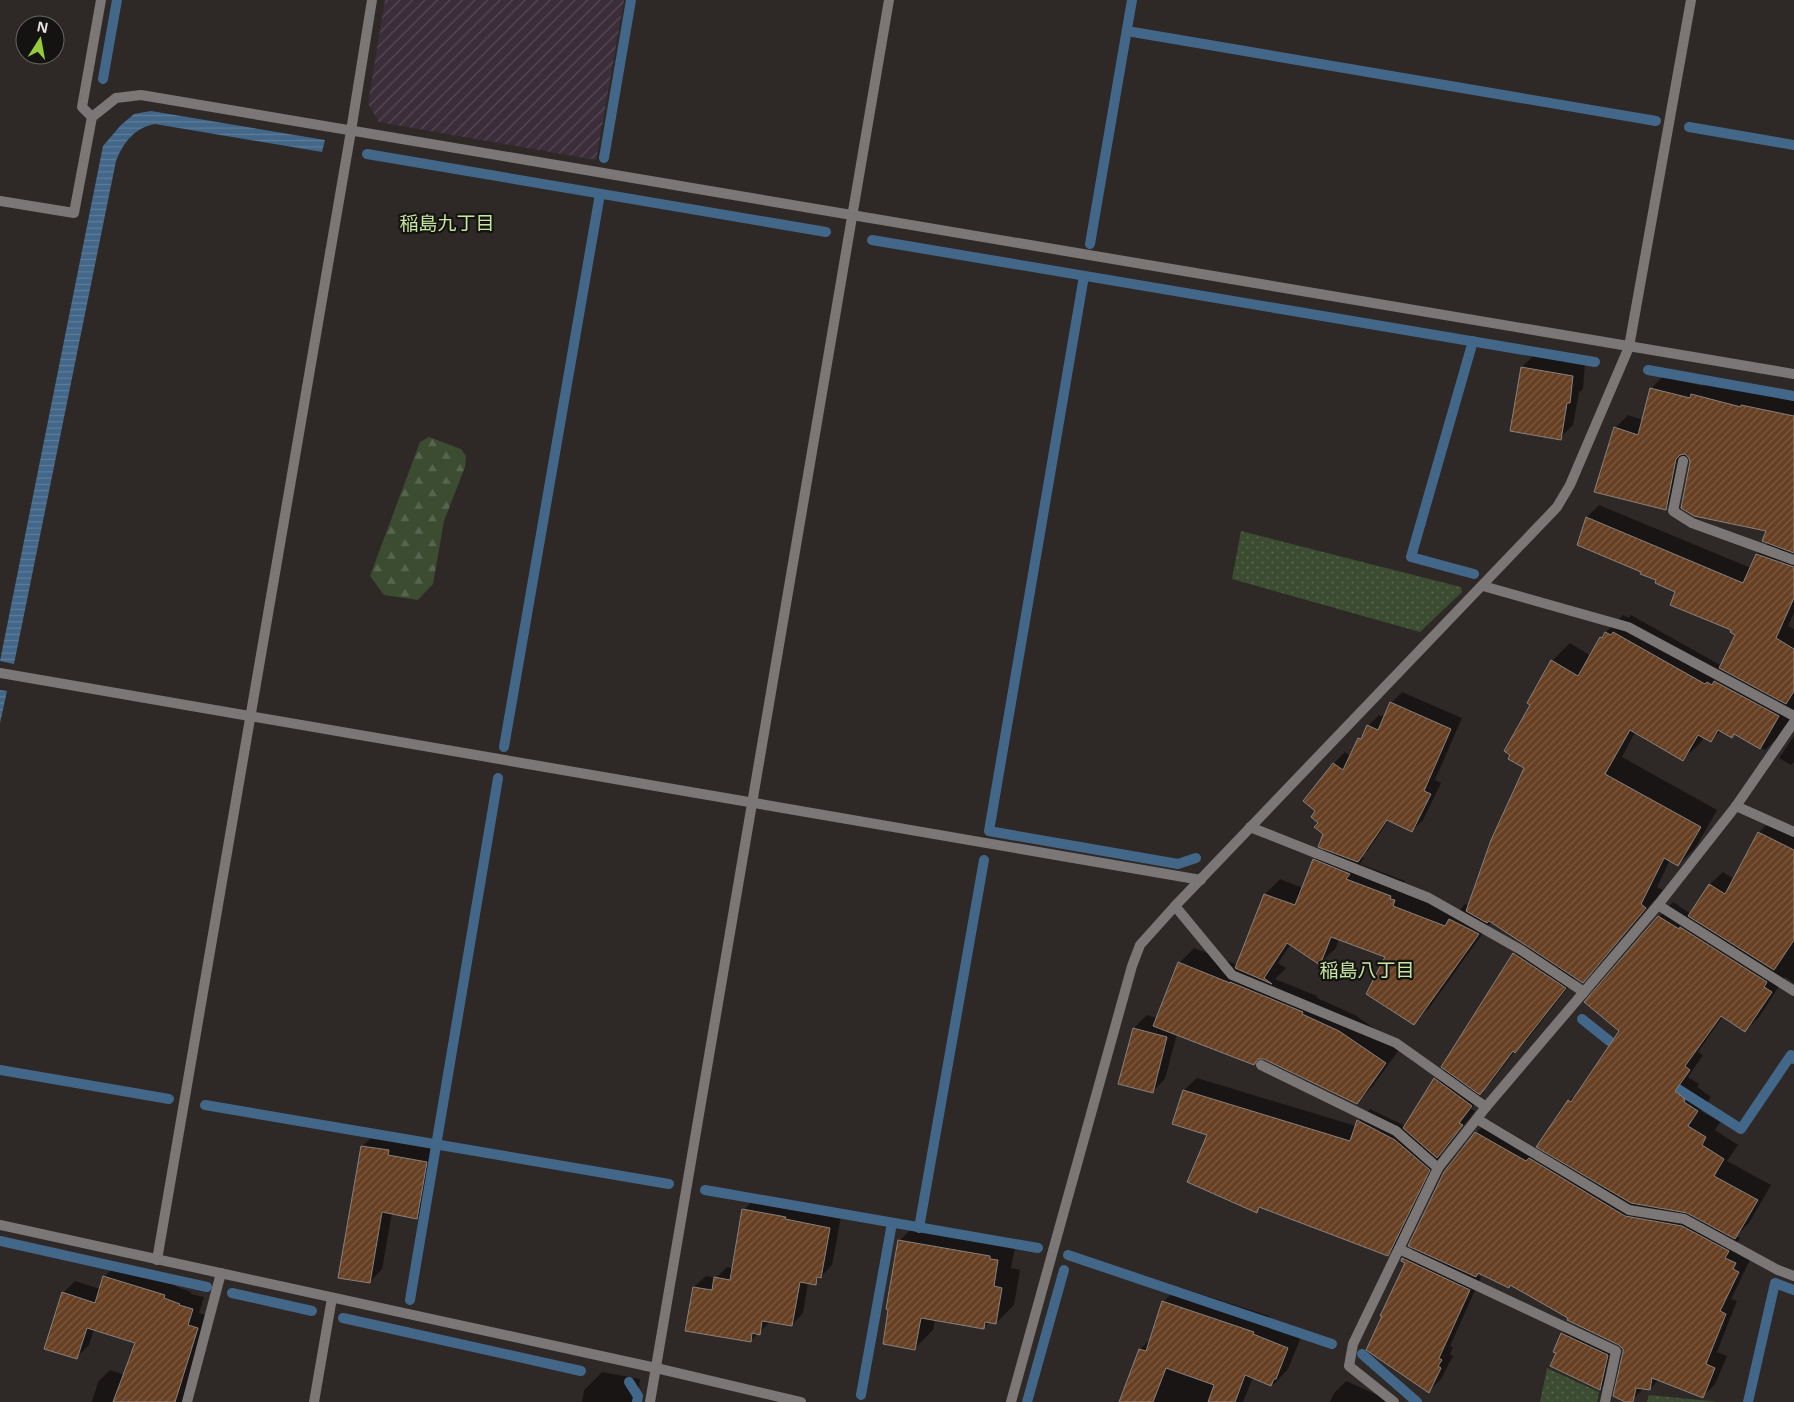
<svg xmlns="http://www.w3.org/2000/svg" width="1794" height="1402" font-family="'Noto Sans','Noto Sans JP',sans-serif">
<defs>
<pattern id="industrial-furrows" width="10" height="10" patternUnits="userSpaceOnUse" patternTransform="scale(1.25)"><rect width="10" height="10" fill="#3b2d39"/><path d="M-1 1l2-2M0 10L10 0M9 11l2-2" fill="none" stroke="#574b55"/></pattern>
<pattern id="grass-dots" width="8" height="8" patternUnits="userSpaceOnUse" patternTransform="scale(1.25)"><rect width="8" height="8" fill="#3b4c31"/><path d="M2 2h.1M6 6h.1" fill="none" stroke="#57654e" stroke-width="1.8" stroke-linecap="round"/></pattern>
<pattern id="forest-firs" width="22" height="20" patternUnits="userSpaceOnUse" patternTransform="scale(1.25)"><rect width="22" height="20" fill="#3b4c31"/><path d="M5 1l3.5 6h-7zM16 11l3.5 6h-7z" fill="#57654e"/></pattern>
<pattern id="water-rules" width="6" height="5" patternUnits="userSpaceOnUse" patternTransform="scale(1.25)"><rect width="6" height="5" fill="#436789"/><path d="M0 2.5h6" fill="none" stroke="#5e7c99"/></pattern>
<pattern id="building-hatch" width="6" height="6" patternUnits="userSpaceOnUse" patternTransform="scale(1.25)"><rect width="6" height="6" fill="#674023"/><path d="M-1 1l2-2M0 6l6-6M5 7l2-2" fill="none" stroke="#7c5b42"/></pattern>
</defs>
<rect width="100%" height="100%" fill="#2e2926"/>
<path fill="url(#industrial-furrows)" d="M 385,0 L 624,0 L 596,160 L 379,122 L 368,104 Z"/>
<g fill="url(#grass-dots)">
<path d="M 1241,531 L 1461,587 L 1462,592 L 1420,632 L 1232,579 Z"/>
<path d="M 1547,1368 L 1599,1392 L 1597,1402 L 1540,1402 Z"/>
<path d="M 1649,1395 L 1710,1401 L 1716,1402 L 1647,1402 Z"/>
</g>
<path fill="url(#forest-firs)" d="M 429,437 L 461,449 L 466,456 L 465,467 L 444,521 L 433,584 L 418,600 L 384,595 L 370,576 L 420,442 Z"/>
<g fill="url(#water-rules)">
<path d="M 151,111 L 325,140 L 322,152 L 155,124 C 134,128 124,142 116,161 L 14,664 L 0,661 L 103,146 L 121,125 L 134,114 Z"/>
<path d="M 0,690 L 7,691 L 0,723 Z"/>
</g>
<g fill="#0007">
<path d="M 1535,354 L 1585,363 L 1583,389 L 1579,392 L 1573,425 L 1560,438 L 1522,367 Z"/>
<path d="M 1663,376 L 1702,386 L 1705,383 L 1754,394 L 1755,393 L 1794,401 L 1794,612 L 1788,626 L 1794,629 L 1794,716 L 1782,733 L 1765,750 L 1735,734 L 1732,737 L 1721,731 L 1711,740 L 1704,737 L 1701,742 L 1683,760 L 1635,732 L 1622,757 L 1717,810 L 1696,847 L 1678,865 L 1670,860 L 1657,887 L 1663,890 L 1600,964 L 1583,981 L 1576,977 L 1528,1039 L 1515,1051 L 1493,1080 L 1482,1091 L 1484,1092 L 1471,1109 L 1475,1111 L 1450,1143 L 1439,1155 L 1441,1157 L 1400,1242 L 1387,1255 L 1262,1206 L 1257,1211 L 1209,1134 L 1174,1123 L 1184,1090 L 1197,1078 L 1356,1126 L 1358,1121 L 1370,1109 L 1405,1126 L 1435,1079 L 1446,1068 L 1514,954 L 1525,944 L 1491,922 L 1429,1008 L 1414,1023 L 1387,957 L 1339,938 L 1336,948 L 1320,963 L 1291,944 L 1278,963 L 1286,968 L 1275,979 L 1317,996 L 1317,998 L 1355,1015 L 1401,1047 L 1372,1087 L 1357,1103 L 1264,1058 L 1260,1058 L 1254,1064 L 1177,1034 L 1165,1079 L 1152,1092 L 1134,1028 L 1147,1015 L 1157,1018 L 1179,963 L 1194,948 L 1238,965 L 1265,894 L 1280,879 L 1303,888 L 1314,860 L 1326,848 L 1325,833 L 1317,811 L 1304,801 L 1334,763 L 1345,752 L 1350,756 L 1359,739 L 1365,732 L 1368,726 L 1379,715 L 1385,717 L 1391,703 L 1402,692 L 1462,718 L 1435,780 L 1441,783 L 1423,820 L 1412,831 L 1389,820 L 1369,849 L 1361,857 L 1364,858 L 1360,864 L 1405,881 L 1404,883 L 1410,885 L 1408,891 L 1459,911 L 1465,904 L 1469,906 L 1526,767 L 1532,704 L 1552,661 L 1570,643 L 1591,656 L 1601,637 L 1623,615 L 1629,618 L 1631,615 L 1722,666 L 1736,634 L 1732,630 L 1677,591 L 1643,571 L 1579,544 L 1587,517 L 1599,505 L 1751,568 L 1757,554 L 1769,542 L 1768,530 L 1691,462 L 1690,458 L 1687,454 L 1678,496 L 1666,508 L 1615,428 L 1628,415 L 1643,420 L 1651,389 Z"/>
<path d="M 1794,736 L 1794,762 L 1791,765 L 1779,758 Z"/>
<path d="M 1771,820 L 1794,832 L 1794,983 L 1785,977 L 1759,1017 L 1745,1031 L 1723,1016 L 1698,1052 L 1703,1055 L 1688,1077 L 1699,1084 L 1697,1087 L 1711,1097 L 1701,1111 L 1720,1122 L 1715,1130 L 1738,1145 L 1727,1161 L 1771,1185 L 1749,1223 L 1736,1236 L 1740,1238 L 1736,1245 L 1750,1260 L 1731,1299 L 1737,1301 L 1717,1352 L 1727,1356 L 1715,1384 L 1703,1396 L 1659,1379 L 1650,1389 L 1644,1388 L 1633,1399 L 1622,1345 L 1511,1284 L 1509,1287 L 1479,1272 L 1476,1275 L 1481,1277 L 1450,1346 L 1453,1347 L 1450,1354 L 1453,1356 L 1441,1379 L 1429,1391 L 1406,1262 L 1403,1259 L 1415,1247 L 1445,1172 L 1476,1133 L 1489,1120 L 1543,1152 L 1569,1101 L 1583,1088 L 1621,1031 L 1659,917 L 1673,902 L 1691,914 L 1710,884 L 1723,872 L 1734,879 L 1759,832 Z"/>
<path d="M 375,1134 L 401,1138 L 400,1143 L 439,1150 L 430,1205 L 417,1218 L 392,1213 L 382,1269 L 370,1282 L 363,1146 Z"/>
<path d="M 755,1198 L 796,1206 L 796,1208 L 841,1217 L 832,1265 L 815,1283 L 808,1282 L 803,1313 L 792,1325 L 771,1321 L 750,1341 L 694,1287 L 706,1276 L 716,1278 L 727,1267 L 733,1268 L 744,1210 Z"/>
<path d="M 917,1223 L 1008,1238 L 1008,1241 L 1016,1242 L 1011,1268 L 1020,1270 L 1014,1305 L 996,1323 L 990,1322 L 984,1327 L 935,1319 L 933,1330 L 915,1348 L 899,1241 Z"/>
<path d="M 117,1264 L 176,1283 L 175,1286 L 191,1292 L 191,1294 L 204,1297 L 199,1313 L 209,1316 L 184,1402 L 92,1402 L 98,1382 L 110,1370 L 125,1375 L 137,1342 L 94,1329 L 89,1345 L 77,1357 L 63,1293 L 75,1281 L 100,1289 L 105,1276 Z"/>
<path d="M 1179,1287 L 1269,1316 L 1268,1319 L 1303,1332 L 1288,1369 L 1273,1385 L 1253,1377 L 1243,1402 L 1120,1402 L 1140,1349 L 1152,1338 L 1163,1302 Z"/>
<path d="M 1569,1327 L 1614,1349 L 1606,1383 L 1600,1389 L 1554,1351 L 1562,1334 Z"/>
<path d="M 602,1372 L 640,1379 L 638,1396 L 641,1397 L 640,1402 L 582,1402 L 584,1390 Z"/>
<path d="M 1346,1381 L 1393,1402 L 1330,1402 L 1334,1393 Z"/>
</g>
<g fill="none" stroke-linecap="round" stroke-linejoin="round">
<g stroke="#436789" stroke-width="10">
<path d="M 1127,31 L 1656,121"/>
<path d="M 103,79 L 117,0"/>
<path d="M 1689,127 L 1794,145"/>
<path d="M 367,154 L 826,232"/>
<path d="M 604,158 L 631,0"/>
<path d="M 872,240 L 1595,362"/>
<path d="M 1090,244 L 1132,0"/>
<path d="M 1084,276 L 989,831 L 1178,864 L 1196,858"/>
<path d="M 1473,341 L 1411,557 L 1474,574"/>
<path d="M 1648,370 L 1794,396"/>
<path d="M 504,747 L 600,194"/>
<path d="M 1582,1019 L 1622,1051"/>
<path d="M 0,1070 L 169,1099"/>
<path d="M 1667,1082 L 1741,1129 L 1791,1055 L 1794,1059"/>
<path d="M 205,1105 L 669,1184"/>
<path d="M 705,1190 L 1038,1248"/>
<path d="M 919,1228 L 984,860"/>
<path d="M 0,1241 L 207,1287"/>
<path d="M 1068,1255 L 1332,1344"/>
<path d="M 232,1293 L 312,1311"/>
<path d="M 410,1300 L 498,778"/>
<path d="M 343,1318 L 581,1371"/>
<path d="M 1362,1354 L 1417,1402"/>
<path d="M 629,1382 L 638,1396 L 637,1402"/>
<path d="M 861,1395 L 892,1223"/>
<path d="M 1027,1402 L 1064,1270"/>
<path d="M 1748,1402 L 1775,1283 L 1794,1290"/>
</g>
</g>
<g fill="url(#building-hatch)" stroke="#87817d">
<path d="M 1521,367 L 1573,376 L 1570,403 L 1567,403 L 1561,440 L 1510,431 Z"/>
<path d="M 1650,388 L 1690,398 L 1691,394 L 1741,407 L 1741,405 L 1794,416 L 1794,553 L 1762,541 L 1766,531 L 1694,516 L 1681,508 L 1690,462 L 1689,458 L 1685,454 L 1680,455 L 1676,459 L 1666,510 L 1594,492 L 1614,427 L 1638,435 Z"/>
<path d="M 1586,517 L 1743,583 L 1756,554 L 1794,567 L 1794,598 L 1776,638 L 1794,649 L 1794,691 L 1786,704 L 1719,668 L 1735,635 L 1730,632 L 1731,630 L 1670,605 L 1675,592 L 1655,583 L 1656,580 L 1640,574 L 1641,572 L 1577,545 Z"/>
<path d="M 1605,632 L 1611,635 L 1613,632 L 1705,684 L 1707,682 L 1712,685 L 1714,681 L 1779,716 L 1760,749 L 1734,734 L 1732,738 L 1718,730 L 1711,742 L 1698,735 L 1683,761 L 1630,730 L 1605,774 L 1701,827 L 1678,866 L 1664,858 L 1641,904 L 1646,908 L 1583,983 L 1489,921 L 1487,923 L 1466,911 L 1491,840 L 1524,768 L 1508,759 L 1510,755 L 1504,751 L 1530,705 L 1527,703 L 1551,660 L 1578,676 L 1600,637 L 1602,638 Z"/>
<path d="M 1390,702 L 1451,729 L 1424,791 L 1431,794 L 1412,832 L 1387,820 L 1358,862 L 1318,847 L 1323,834 L 1314,827 L 1318,823 L 1311,817 L 1315,811 L 1303,801 L 1333,763 L 1343,770 L 1358,738 L 1361,739 L 1367,725 L 1378,730 Z"/>
<path d="M 1758,832 L 1794,850 L 1794,940 L 1774,970 L 1688,916 L 1709,884 L 1725,894 Z"/>
<path d="M 1313,859 L 1350,874 L 1346,879 L 1391,896 L 1390,899 L 1395,900 L 1393,906 L 1445,926 L 1449,919 L 1479,934 L 1414,1025 L 1366,994 L 1385,957 L 1331,937 L 1320,965 L 1287,943 L 1264,978 L 1272,984 L 1235,968 L 1264,894 L 1295,905 Z"/>
<path d="M 1658,916 L 1679,929 L 1680,927 L 1767,982 L 1764,987 L 1772,992 L 1745,1032 L 1721,1016 L 1685,1066 L 1690,1070 L 1675,1091 L 1685,1099 L 1684,1102 L 1698,1111 L 1688,1126 L 1706,1137 L 1702,1145 L 1724,1159 L 1714,1176 L 1758,1200 L 1735,1239 L 1687,1213 L 1631,1203 L 1536,1147 L 1568,1100 L 1571,1102 L 1619,1031 L 1584,1002 Z"/>
<path d="M 1513,953 L 1566,988 L 1515,1053 L 1513,1051 L 1480,1095 L 1441,1067 Z"/>
<path d="M 1178,962 L 1230,983 L 1230,982 L 1303,1012 L 1302,1014 L 1339,1031 L 1386,1063 L 1357,1104 L 1264,1059 L 1258,1059 L 1254,1065 L 1153,1026 Z"/>
<path d="M 1133,1028 L 1167,1037 L 1153,1093 L 1118,1084 Z"/>
<path d="M 1434,1078 L 1472,1106 L 1459,1123 L 1463,1125 L 1437,1158 L 1403,1128 Z"/>
<path d="M 1183,1090 L 1350,1141 L 1357,1120 L 1395,1140 L 1430,1170 L 1388,1256 L 1259,1207 L 1257,1213 L 1187,1182 L 1207,1135 L 1172,1124 Z"/>
<path d="M 1475,1132 L 1526,1161 L 1529,1158 L 1625,1216 L 1682,1226 L 1729,1251 L 1725,1258 L 1736,1263 L 1733,1269 L 1739,1272 L 1720,1311 L 1726,1314 L 1706,1364 L 1715,1368 L 1703,1398 L 1652,1378 L 1650,1390 L 1636,1388 L 1633,1402 L 1625,1402 L 1613,1396 L 1623,1352 L 1623,1349 L 1619,1345 L 1567,1320 L 1568,1318 L 1510,1285 L 1509,1288 L 1478,1273 L 1476,1277 L 1408,1246 L 1444,1172 Z"/>
<path d="M 361,1146 L 389,1150 L 388,1155 L 427,1162 L 417,1219 L 382,1212 L 370,1283 L 338,1278 Z"/>
<path d="M 742,1209 L 786,1217 L 785,1219 L 830,1228 L 821,1278 L 817,1277 L 816,1285 L 800,1282 L 792,1326 L 762,1321 L 760,1335 L 752,1333 L 751,1342 L 685,1331 L 693,1287 L 712,1290 L 714,1277 L 730,1280 Z"/>
<path d="M 898,1240 L 990,1256 L 990,1259 L 998,1260 L 994,1286 L 1002,1288 L 996,1324 L 985,1322 L 984,1329 L 921,1318 L 915,1350 L 883,1344 L 888,1310 L 886,1309 Z"/>
<path d="M 1402,1258 L 1470,1290 L 1439,1358 L 1442,1360 L 1438,1366 L 1441,1368 L 1429,1393 L 1366,1350 L 1382,1316 L 1380,1316 L 1405,1263 L 1401,1261 Z"/>
<path d="M 103,1276 L 165,1295 L 164,1298 L 180,1304 L 179,1305 L 193,1309 L 188,1325 L 198,1328 L 175,1402 L 113,1402 L 135,1343 L 87,1328 L 77,1359 L 44,1349 L 62,1292 L 95,1303 Z"/>
<path d="M 1162,1301 L 1254,1332 L 1253,1334 L 1288,1348 L 1276,1379 L 1274,1379 L 1271,1386 L 1245,1375 L 1235,1402 L 1208,1402 L 1214,1385 L 1166,1368 L 1153,1402 L 1119,1402 L 1139,1349 L 1146,1351 Z"/>
<path d="M 1561,1333 L 1608,1355 L 1600,1390 L 1550,1366 L 1556,1353 L 1553,1352 Z"/>
</g>
<g fill="none" stroke-linecap="round" stroke-linejoin="round">
<g stroke="#7b7777" stroke-width="10">
<path d="M 1683,461 L 1673,511 L 1692,523"/>
<path d="M 1261,1065 L 1396,1131 L 1438,1168"/>
<path d="M 187,1402 L 221,1273"/>
</g>
<g stroke="#7b7777" stroke-width="10">
<path d="M 92,117 L 82,107 L 101,0"/>
<path d="M 0,201 L 74,213 L 92,117 L 116,98 L 141,95 L 1794,374"/>
<path d="M 1692,523 L 1794,560"/>
<path d="M 1483,586 L 1628,627 L 1794,716"/>
<path d="M 0,673 L 1201,880"/>
<path d="M 1736,806 L 1794,832"/>
<path d="M 1250,827 L 1429,898 L 1521,950 L 1584,992"/>
<path d="M 1658,905 L 1794,991"/>
<path d="M 1175,906 L 1232,975 L 1396,1043 L 1486,1107"/>
<path d="M 1477,1119 L 1629,1210 L 1684,1219 L 1778,1270 L 1794,1276"/>
<path d="M 0,1225 L 656,1368 L 801,1402"/>
<path d="M 1399,1249 L 1616,1351 L 1605,1402"/>
<path d="M 157,1260 L 351,131 L 372,0"/>
<path d="M 314,1402 L 332,1298"/>
<path d="M 650,1402 L 889,0"/>
<path d="M 1011,1402 L 1132,966 L 1140,945 L 1175,906 L 1557,507 L 1570,485 L 1629,347 L 1691,0"/>
<path d="M 1394,1402 L 1349,1366 L 1353,1344 L 1438,1168 L 1486,1107 L 1658,905 L 1736,806 L 1794,722"/>
</g>
</g>
<g text-anchor="middle" dominant-baseline="central" stroke-width="4.5" stroke-linejoin="round" paint-order="stroke">
<g font-size="19" fill="#c6e69f" stroke="#151311">
<text x="447" y="223">稲島九丁目</text>
<text x="1367" y="970">稲島八丁目</text>
</g>
</g>
<g transform="translate(40 40) rotate(11)"><circle r="24" fill="#151311" stroke="#676563"/>
<path d="M0-4L9 19L0 12L-9 19Z" fill="#96cc3a"/>
<text y="-8" font-size="14" font-weight="bold" text-anchor="middle" fill="#e2dfdd">N</text>
</g>
</svg>
